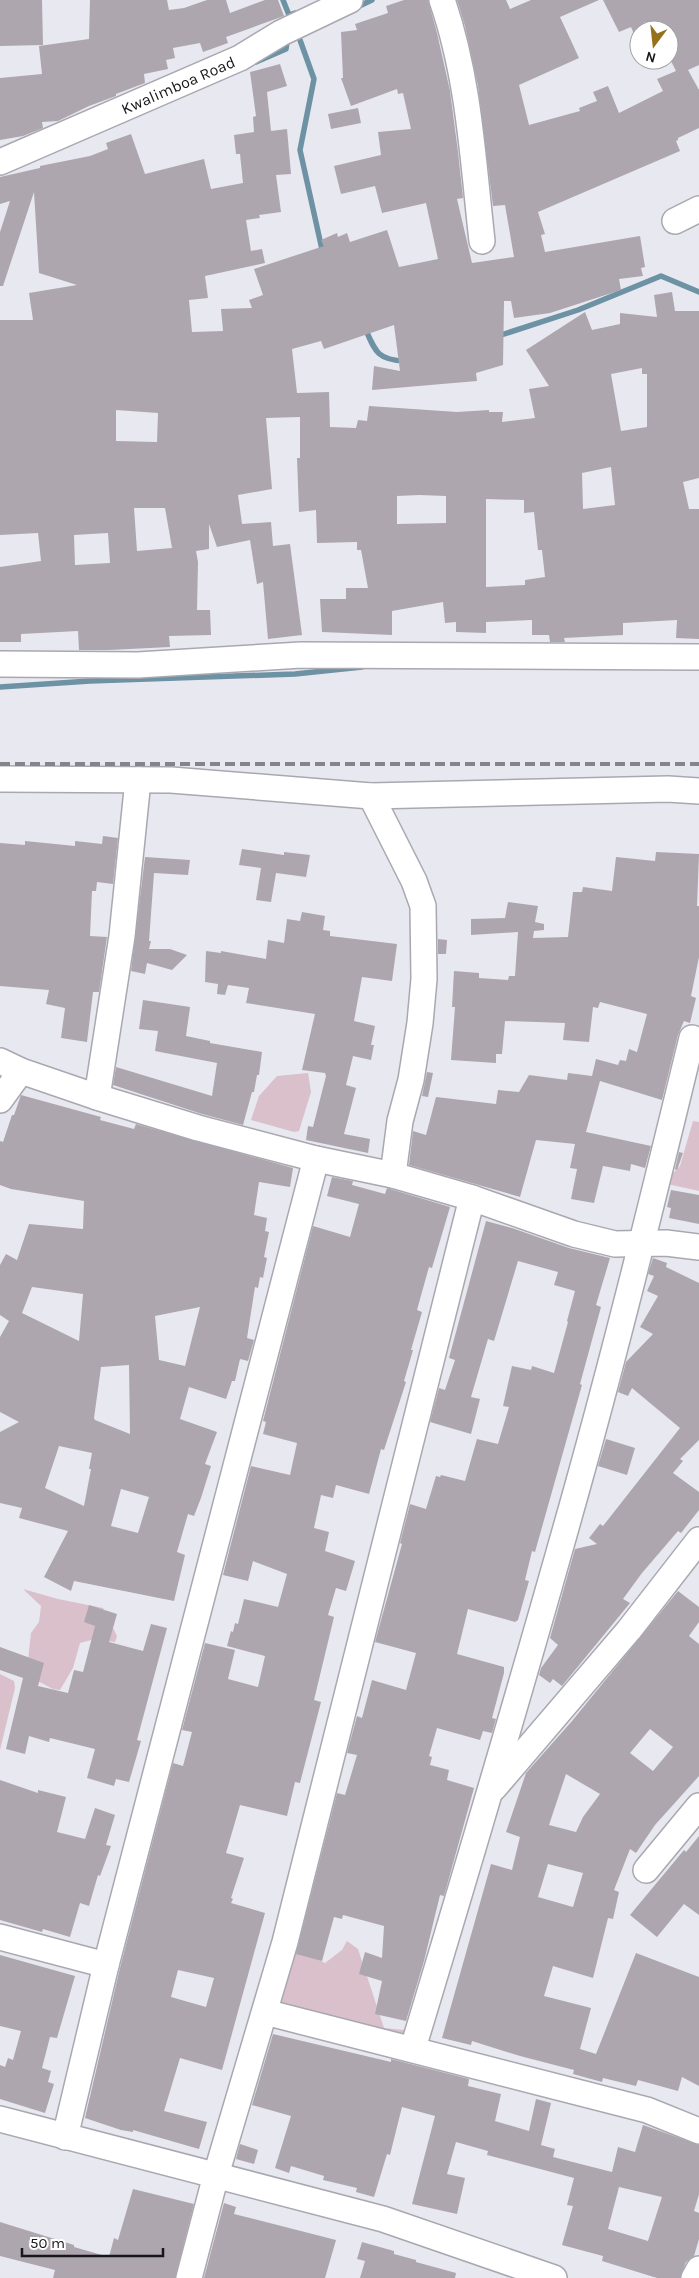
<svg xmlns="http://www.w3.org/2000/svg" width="699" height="2278" font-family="Karla,sans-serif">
<rect width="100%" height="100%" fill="#e8e8f1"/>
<g fill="#dac0ca">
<path d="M 308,1073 L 311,1092 L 299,1131 L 294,1132 L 251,1120 L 259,1096 L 277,1076 Z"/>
<path d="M 693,1121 L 699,1122 L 699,1191 L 663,1183 L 680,1166 Z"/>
<path d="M 23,1589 L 58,1599 L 103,1608 L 117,1636 L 115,1642 L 95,1639 L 80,1643 L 73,1668 L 60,1690 L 53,1689 L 32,1678 L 27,1669 L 31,1633 L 39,1622 L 41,1606 Z"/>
<path d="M 0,1674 L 14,1681 L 15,1688 L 0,1750 Z"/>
<path d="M 347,1941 L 358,1949 L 384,2028 L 404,2030 L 409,2054 L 273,2021 L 285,1942 L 325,1963 L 342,1950 Z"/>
</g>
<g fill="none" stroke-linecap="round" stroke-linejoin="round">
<g stroke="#6d92a3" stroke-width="5.5">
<path d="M 283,0 L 289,15 L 295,13"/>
<path d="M 355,8 L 372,0"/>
<path d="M 300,40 L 314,79 L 300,150 L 323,254"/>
<path d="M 256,62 L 286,49 L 287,42 L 290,40"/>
<path d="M 365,328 C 375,351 377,360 405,361"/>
<path d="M 498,336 L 578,310 L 661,276 L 699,292"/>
<path d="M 0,687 L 90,681 L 295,674 L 362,667"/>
</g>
</g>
<g fill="#ada6ae" fill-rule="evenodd">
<path d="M 0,0 L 42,0 L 43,45 L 0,46 Z"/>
<path d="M 90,0 L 167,0 L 169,10 L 184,8 L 207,0 L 226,0 L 230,13 L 265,0 L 278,0 L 284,16 L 226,37 L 228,43 L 203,52 L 200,43 L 173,48 L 175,58 L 166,60 L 168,69 L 144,74 L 145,83 L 116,94 L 116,96 L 89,106 L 58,121 L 42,122 L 43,128 L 23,136 L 0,140 L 0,78 L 42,74 L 39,46 L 89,39 Z"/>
<path d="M 404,0 L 428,0 L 437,33 L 450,91 L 458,152 L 463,198 L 457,199 L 472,263 L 514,257 L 505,205 L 493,206 L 478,86 L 465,26 L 457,0 L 506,0 L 510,9 L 531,0 L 599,0 L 560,17 L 579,58 L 519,85 L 529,125 L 580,111 L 579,108 L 597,101 L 593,92 L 608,86 L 619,113 L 663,91 L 657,79 L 676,71 L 669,57 L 669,30 L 657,30 L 655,25 L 639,30 L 634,34 L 631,27 L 619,32 L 603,0 L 699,0 L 699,65 L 688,70 L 699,90 L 699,128 L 678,138 L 678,140 L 676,141 L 680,151 L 538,212 L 545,234 L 541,235 L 545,252 L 640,236 L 645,267 L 641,268 L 643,276 L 619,279 L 621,290 L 550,313 L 514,318 L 511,301 L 504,301 L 503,365 L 476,373 L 477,381 L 372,390 L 374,366 L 400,371 L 394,325 L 324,349 L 321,341 L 292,349 L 297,393 L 329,392 L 330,427 L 356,428 L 358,420 L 367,421 L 369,406 L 457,412 L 489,410 L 489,412 L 503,412 L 502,422 L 535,418 L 529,389 L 549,386 L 526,350 L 585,312 L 592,330 L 620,324 L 620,313 L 657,317 L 654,295 L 672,292 L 675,311 L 699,311 L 699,478 L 683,482 L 689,509 L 699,509 L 699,639 L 676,638 L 677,620 L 623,623 L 623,635 L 564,638 L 565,642 L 550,642 L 549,635 L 532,635 L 532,620 L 486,622 L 486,633 L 456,632 L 456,622 L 445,623 L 443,602 L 392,611 L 392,635 L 322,632 L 320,599 L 346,599 L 346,588 L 368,588 L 361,550 L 357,550 L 357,542 L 317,543 L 316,510 L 299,512 L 297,458 L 300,458 L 300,417 L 266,418 L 272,489 L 238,495 L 242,524 L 271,522 L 273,546 L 290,544 L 302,635 L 268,639 L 263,582 L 257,584 L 250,540 L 217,547 L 209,524 L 209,549 L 196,551 L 198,562 L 197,610 L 210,610 L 211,635 L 169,636 L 170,647 L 109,650 L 79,650 L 78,631 L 21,634 L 21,642 L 0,642 L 0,567 L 41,561 L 38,533 L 0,535 L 0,320 L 33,320 L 29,293 L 77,285 L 39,273 L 34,192 L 3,286 L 0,286 L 0,232 L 10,201 L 0,204 L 0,177 L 40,168 L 40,166 L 90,156 L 108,149 L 106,143 L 131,134 L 145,174 L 204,159 L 211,189 L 243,183 L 240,154 L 236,154 L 234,135 L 254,132 L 253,117 L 256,116 L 250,72 L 280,64 L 287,86 L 267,92 L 271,131 L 287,129 L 291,174 L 276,175 L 281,212 L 259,215 L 260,218 L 246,220 L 251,251 L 262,249 L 265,263 L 205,276 L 208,298 L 189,300 L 192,332 L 223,331 L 221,309 L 252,308 L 249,300 L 263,295 L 254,269 L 324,246 L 321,240 L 337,233 L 338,237 L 347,233 L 350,242 L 387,230 L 399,267 L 438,259 L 426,203 L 382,213 L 375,186 L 341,194 L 334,166 L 381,155 L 378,132 L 411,129 L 403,93 L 398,94 L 397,89 L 351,106 L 341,78 L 343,78 L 341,32 L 357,30 L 355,24 L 388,13 L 386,6 ZM 642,368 L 642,374 L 647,374 L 647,427 L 621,431 L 611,374 ZM 116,410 L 158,413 L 157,442 L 116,441 ZM 611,467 L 615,505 L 583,509 L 582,473 ZM 419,495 L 446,496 L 446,523 L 397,524 L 397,496 ZM 486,499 L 524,500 L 524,513 L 534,512 L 538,550 L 542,550 L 545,577 L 525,580 L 525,585 L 486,587 ZM 134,508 L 165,508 L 172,548 L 137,551 ZM 108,533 L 110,563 L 75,565 L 74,535 Z"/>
<path d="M 358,108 L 361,123 L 331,129 L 328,114 Z"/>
<path d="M 103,836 L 118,838 L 113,884 L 97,882 L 96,891 L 92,891 L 90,936 L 107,937 L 99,992 L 93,992 L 87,1042 L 61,1038 L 65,1008 L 46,1004 L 49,990 L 0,986 L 0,843 L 25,845 L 25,841 L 75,846 L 75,841 L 102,844 Z"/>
<path d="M 242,849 L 284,855 L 284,852 L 310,855 L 306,877 L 276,873 L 271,902 L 256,900 L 261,868 L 239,865 Z"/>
<path d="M 656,852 L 699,854 L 697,906 L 699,906 L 699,957 L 691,996 L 696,998 L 690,1023 L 684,1021 L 678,1035 L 662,1100 L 600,1081 L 586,1132 L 651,1146 L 645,1168 L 631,1164 L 630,1171 L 603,1166 L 594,1203 L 571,1199 L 577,1169 L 570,1168 L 575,1144 L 536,1140 L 520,1197 L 409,1165 L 413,1131 L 426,1135 L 436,1097 L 496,1104 L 498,1090 L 519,1092 L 529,1075 L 567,1080 L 568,1073 L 592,1076 L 596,1059 L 618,1065 L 620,1060 L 626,1061 L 629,1049 L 637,1052 L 647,1014 L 600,1002 L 598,1008 L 593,1007 L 589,1042 L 563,1040 L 565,1023 L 505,1021 L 502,1054 L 496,1054 L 496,1063 L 451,1060 L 455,1007 L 452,1007 L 454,971 L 479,973 L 479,978 L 508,980 L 509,976 L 515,976 L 518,932 L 471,935 L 471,919 L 505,918 L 508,902 L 538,906 L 535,922 L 544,924 L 544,930 L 534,931 L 533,938 L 568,937 L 573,892 L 582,892 L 583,887 L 612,891 L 616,857 L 655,861 Z"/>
<path d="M 145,857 L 190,860 L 188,875 L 154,873 L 149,941 L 151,941 L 149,949 L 170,949 L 187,955 L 172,970 L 147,963 L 145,974 L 131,971 Z"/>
<path d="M 302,912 L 325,916 L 323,930 L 330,931 L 330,936 L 397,944 L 392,981 L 362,977 L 354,1021 L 375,1026 L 371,1045 L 374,1045 L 371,1060 L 353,1056 L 346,1085 L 356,1088 L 344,1134 L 370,1139 L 368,1153 L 306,1140 L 308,1126 L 313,1127 L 326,1076 L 325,1073 L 302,1070 L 315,1014 L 246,1003 L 249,988 L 228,985 L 225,995 L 217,994 L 218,984 L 205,982 L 206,951 L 221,953 L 221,951 L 266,959 L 268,940 L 284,943 L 287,919 L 300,921 Z"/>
<path d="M 438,939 L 447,940 L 446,954 L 438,954 Z"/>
<path d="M 143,1000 L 190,1007 L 186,1036 L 210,1041 L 210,1043 L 262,1052 L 259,1075 L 257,1075 L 254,1092 L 252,1092 L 243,1125 L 202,1114 L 113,1085 L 116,1067 L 212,1096 L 217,1063 L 155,1051 L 158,1031 L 139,1029 Z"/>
<path d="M 427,1072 L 433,1073 L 428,1097 L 422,1096 Z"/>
<path d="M 21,1095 L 101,1117 L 100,1120 L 134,1129 L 136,1124 L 293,1168 L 290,1187 L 259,1182 L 254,1215 L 267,1218 L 265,1231 L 269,1232 L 264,1257 L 267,1258 L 263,1278 L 260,1277 L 258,1288 L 255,1287 L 247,1338 L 254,1340 L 248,1361 L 240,1359 L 235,1381 L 232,1381 L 226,1399 L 189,1387 L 180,1419 L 217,1432 L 205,1464 L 211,1466 L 201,1498 L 194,1516 L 188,1514 L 177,1552 L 185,1555 L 174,1601 L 74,1581 L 71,1591 L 44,1577 L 68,1531 L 19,1518 L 22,1508 L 0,1503 L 0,1432 L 19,1422 L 0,1412 L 0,1337 L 9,1321 L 0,1315 L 0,1265 L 6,1254 L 17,1260 L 29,1224 L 83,1229 L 84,1201 L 11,1189 L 0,1185 L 0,1141 L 3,1142 L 12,1115 L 14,1115 ZM 32,1287 L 83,1294 L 79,1341 L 22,1313 ZM 200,1307 L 185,1366 L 159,1360 L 155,1316 ZM 129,1365 L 130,1434 L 95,1420 L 94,1418 L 101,1367 ZM 59,1446 L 92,1453 L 89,1469 L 91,1469 L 84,1506 L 45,1488 ZM 121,1489 L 149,1497 L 138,1533 L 111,1526 Z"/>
<path d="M 679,1152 L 683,1153 L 677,1170 L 675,1169 Z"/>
<path d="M 332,1177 L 353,1181 L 352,1185 L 385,1194 L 387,1188 L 450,1207 L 432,1268 L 429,1267 L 417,1310 L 422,1312 L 411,1350 L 413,1350 L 404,1381 L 406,1382 L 384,1450 L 381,1449 L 369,1494 L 336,1485 L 333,1498 L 321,1495 L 314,1528 L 329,1532 L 325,1551 L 355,1561 L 346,1591 L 336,1588 L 328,1615 L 334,1617 L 314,1700 L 321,1702 L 300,1783 L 295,1782 L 287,1816 L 240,1805 L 226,1853 L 244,1858 L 231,1898 L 233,1899 L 231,1903 L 265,1913 L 222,2070 L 180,2058 L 164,2111 L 207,2122 L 199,2149 L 133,2130 L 133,2132 L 121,2130 L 85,2118 L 120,1968 L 173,1763 L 183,1766 L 192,1732 L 182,1730 L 205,1643 L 235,1650 L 228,1679 L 258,1687 L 265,1656 L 227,1646 L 231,1631 L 233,1632 L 235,1623 L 238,1624 L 244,1599 L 278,1607 L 287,1574 L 253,1561 L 248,1581 L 223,1575 L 251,1466 L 290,1475 L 297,1443 L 263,1434 L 266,1422 L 263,1421 L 313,1226 L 350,1237 L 359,1204 L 327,1196 ZM 178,1970 L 214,1978 L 206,2007 L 171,1997 Z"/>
<path d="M 671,1190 L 699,1195 L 699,1224 L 669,1218 L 671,1208 L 667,1207 Z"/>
<path d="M 486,1221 L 512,1228 L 569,1248 L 610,1258 L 596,1305 L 601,1307 L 580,1384 L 582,1385 L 535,1552 L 532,1551 L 525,1580 L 529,1581 L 518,1620 L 515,1622 L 468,1609 L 457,1654 L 504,1667 L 504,1673 L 492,1718 L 496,1719 L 492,1733 L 483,1731 L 480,1740 L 437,1728 L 429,1756 L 432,1757 L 430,1765 L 449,1770 L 447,1780 L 474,1788 L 444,1896 L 440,1895 L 424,1961 L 406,2021 L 375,2014 L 382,1981 L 359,1974 L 365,1952 L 382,1958 L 384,1926 L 343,1915 L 342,1919 L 334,1917 L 322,1961 L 296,1954 L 337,1793 L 345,1795 L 357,1755 L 347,1753 L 357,1716 L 362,1718 L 372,1680 L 406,1690 L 416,1653 L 375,1642 L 402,1544 L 400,1543 L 410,1504 L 426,1509 L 436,1476 L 440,1477 L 441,1475 L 465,1481 L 477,1439 L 498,1444 L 509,1407 L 503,1406 L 512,1366 L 531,1370 L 532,1366 L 554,1373 L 568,1322 L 567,1321 L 575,1291 L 554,1285 L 558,1272 L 518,1261 L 494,1341 L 488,1339 L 471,1397 L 480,1399 L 471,1434 L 430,1422 L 439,1388 L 445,1390 L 455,1360 L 449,1358 Z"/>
<path d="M 653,1258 L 667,1263 L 666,1267 L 699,1283 L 699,1440 L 680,1459 L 683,1461 L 673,1473 L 699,1492 L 699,1510 L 681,1533 L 678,1531 L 642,1573 L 623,1599 L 630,1603 L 562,1686 L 553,1679 L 550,1683 L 539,1675 L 541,1668 L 558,1645 L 550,1638 L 575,1549 L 597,1544 L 589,1538 L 600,1524 L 603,1526 L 680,1428 L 632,1388 L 628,1396 L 618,1392 L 626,1362 L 653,1334 L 640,1327 L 658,1296 L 647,1291 L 654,1276 L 648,1274 Z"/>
<path d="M 606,1439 L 635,1448 L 627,1475 L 598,1466 Z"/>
<path d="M 678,1591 L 699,1607 L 699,1622 L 689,1636 L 699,1644 L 699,1776 L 655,1825 L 636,1853 L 630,1849 L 614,1890 L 619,1892 L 613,1919 L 608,1918 L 593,1978 L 553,1966 L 544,1996 L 591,2008 L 580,2049 L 596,2054 L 636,1953 L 699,1977 L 699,2086 L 682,2077 L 678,2091 L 638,2080 L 636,2086 L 603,2078 L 602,2082 L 573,2074 L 574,2070 L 520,2056 L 472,2041 L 471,2045 L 442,2038 L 491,1864 L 512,1870 L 520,1837 L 506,1832 L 526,1773 L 572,1721 ZM 650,1729 L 673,1747 L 653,1771 L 630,1753 ZM 566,1774 L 600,1794 L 583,1817 L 576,1832 L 549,1825 ZM 548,1864 L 583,1873 L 573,1907 L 538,1897 Z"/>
<path d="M 89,1605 L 117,1614 L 109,1642 L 143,1651 L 151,1624 L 167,1628 L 137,1740 L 141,1741 L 129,1782 L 116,1779 L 114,1786 L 87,1778 L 95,1749 L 50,1738 L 49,1742 L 29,1736 L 25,1754 L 6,1749 L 23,1678 L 0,1670 L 0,1647 L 44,1663 L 38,1686 L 68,1693 L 74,1670 L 83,1672 L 95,1626 L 84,1622 Z"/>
<path d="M 0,1780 L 38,1793 L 38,1790 L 66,1797 L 57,1832 L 85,1839 L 95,1808 L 115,1815 L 106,1845 L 111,1846 L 100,1876 L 98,1875 L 89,1906 L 80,1903 L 70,1937 L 43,1929 L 42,1932 L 0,1920 Z"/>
<path d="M 699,1836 L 699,1915 L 684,1904 L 657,1937 L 630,1915 L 684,1850 L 686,1852 Z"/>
<path d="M 0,1955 L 75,1976 L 57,2038 L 50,2037 L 42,2068 L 51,2071 L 48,2082 L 54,2084 L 45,2113 L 0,2099 L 0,2065 L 5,2067 L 8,2058 L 13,2060 L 21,2031 L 0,2026 Z"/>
<path d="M 273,2034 L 391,2062 L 391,2059 L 469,2079 L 468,2086 L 501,2094 L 495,2121 L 529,2131 L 536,2099 L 551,2103 L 541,2145 L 555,2149 L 553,2157 L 612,2172 L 618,2147 L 635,2152 L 643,2125 L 699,2145 L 699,2194 L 694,2211 L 699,2213 L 699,2239 L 694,2256 L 686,2262 L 680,2278 L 657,2278 L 602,2261 L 603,2256 L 562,2245 L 573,2206 L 567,2205 L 574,2178 L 487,2155 L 488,2151 L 456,2142 L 447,2174 L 465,2178 L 457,2214 L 412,2204 L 435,2116 L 402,2107 L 390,2155 L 387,2154 L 374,2197 L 356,2192 L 357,2188 L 323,2180 L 324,2176 L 291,2166 L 289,2173 L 275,2168 L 291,2116 L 252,2105 ZM 619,2187 L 662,2197 L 648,2241 L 608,2229 Z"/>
<path d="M 240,2144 L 258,2150 L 254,2164 L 236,2159 Z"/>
<path d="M 133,2189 L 194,2204 L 175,2278 L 53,2278 L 55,2270 L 0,2256 L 0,2222 L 74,2245 L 74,2247 L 109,2257 L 114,2238 L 118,2240 Z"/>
<path d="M 224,2203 L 236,2207 L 234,2214 L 336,2240 L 325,2278 L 204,2278 Z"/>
<path d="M 362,2242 L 394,2251 L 394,2254 L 416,2260 L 416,2262 L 456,2273 L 455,2278 L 360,2278 L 365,2261 L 357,2259 Z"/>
</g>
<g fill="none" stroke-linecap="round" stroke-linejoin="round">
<defs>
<g id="minor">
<path d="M 442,0 C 469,77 473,161 482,241"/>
<path id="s1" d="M 0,162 L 240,58 L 281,33 L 350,0"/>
<path d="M 675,221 L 699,209"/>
<path d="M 0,664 L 138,665 L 301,655 L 699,657"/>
<path d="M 0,779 L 171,780 L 371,796 L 668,789 L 699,791"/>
<path d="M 371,796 L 414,881 L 423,906 L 424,979 L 420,1023 L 411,1080 L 400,1121 L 393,1175"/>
<path d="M 0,1061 L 21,1071 L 97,1097 L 198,1128 L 316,1159 L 393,1175 L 472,1198 L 574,1234 L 615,1244 L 666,1243 L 699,1247"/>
<path d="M 97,1097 L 122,936 L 138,780"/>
<path d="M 0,1100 L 21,1071"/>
<path d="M 494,1788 L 629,1630 L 699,1540"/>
<path d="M 646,1870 L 699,1806"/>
<path d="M 0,1937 L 106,1965"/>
<path d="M 265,2012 L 647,2110 L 699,2131"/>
<path d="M 413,2048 C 469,1863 524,1678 576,1492 C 618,1342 655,1190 692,1038"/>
<path d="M 0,2119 L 383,2219 L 554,2278"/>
<path d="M 65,2137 L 106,1965 L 316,1159"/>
<path d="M 189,2278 L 216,2175 L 285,1942 L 472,1198"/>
<path d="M 694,2278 L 699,2269"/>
</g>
</defs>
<use href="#minor" stroke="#a9a8b1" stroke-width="28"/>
<use href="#minor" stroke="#fff" stroke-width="25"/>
<path stroke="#84848a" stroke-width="4" stroke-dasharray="10 5" stroke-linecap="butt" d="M 0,764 L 699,764"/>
</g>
<g text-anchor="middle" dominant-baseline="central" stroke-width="4" stroke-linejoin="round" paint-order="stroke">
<g font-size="16" fill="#17171a" stroke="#fff">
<text stroke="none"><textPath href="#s1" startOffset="194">Kwalimboa Road</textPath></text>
</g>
</g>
<g transform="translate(654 45) rotate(195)"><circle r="24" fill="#ffffff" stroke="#a2a2a3"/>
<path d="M0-4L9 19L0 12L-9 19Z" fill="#96711a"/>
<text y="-8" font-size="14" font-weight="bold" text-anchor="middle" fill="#17171a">N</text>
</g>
<path d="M22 2248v8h141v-8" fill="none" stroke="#17171a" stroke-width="2.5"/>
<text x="30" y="2248" font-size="15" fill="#17171a" stroke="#ffffff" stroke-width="4" paint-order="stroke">50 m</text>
</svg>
